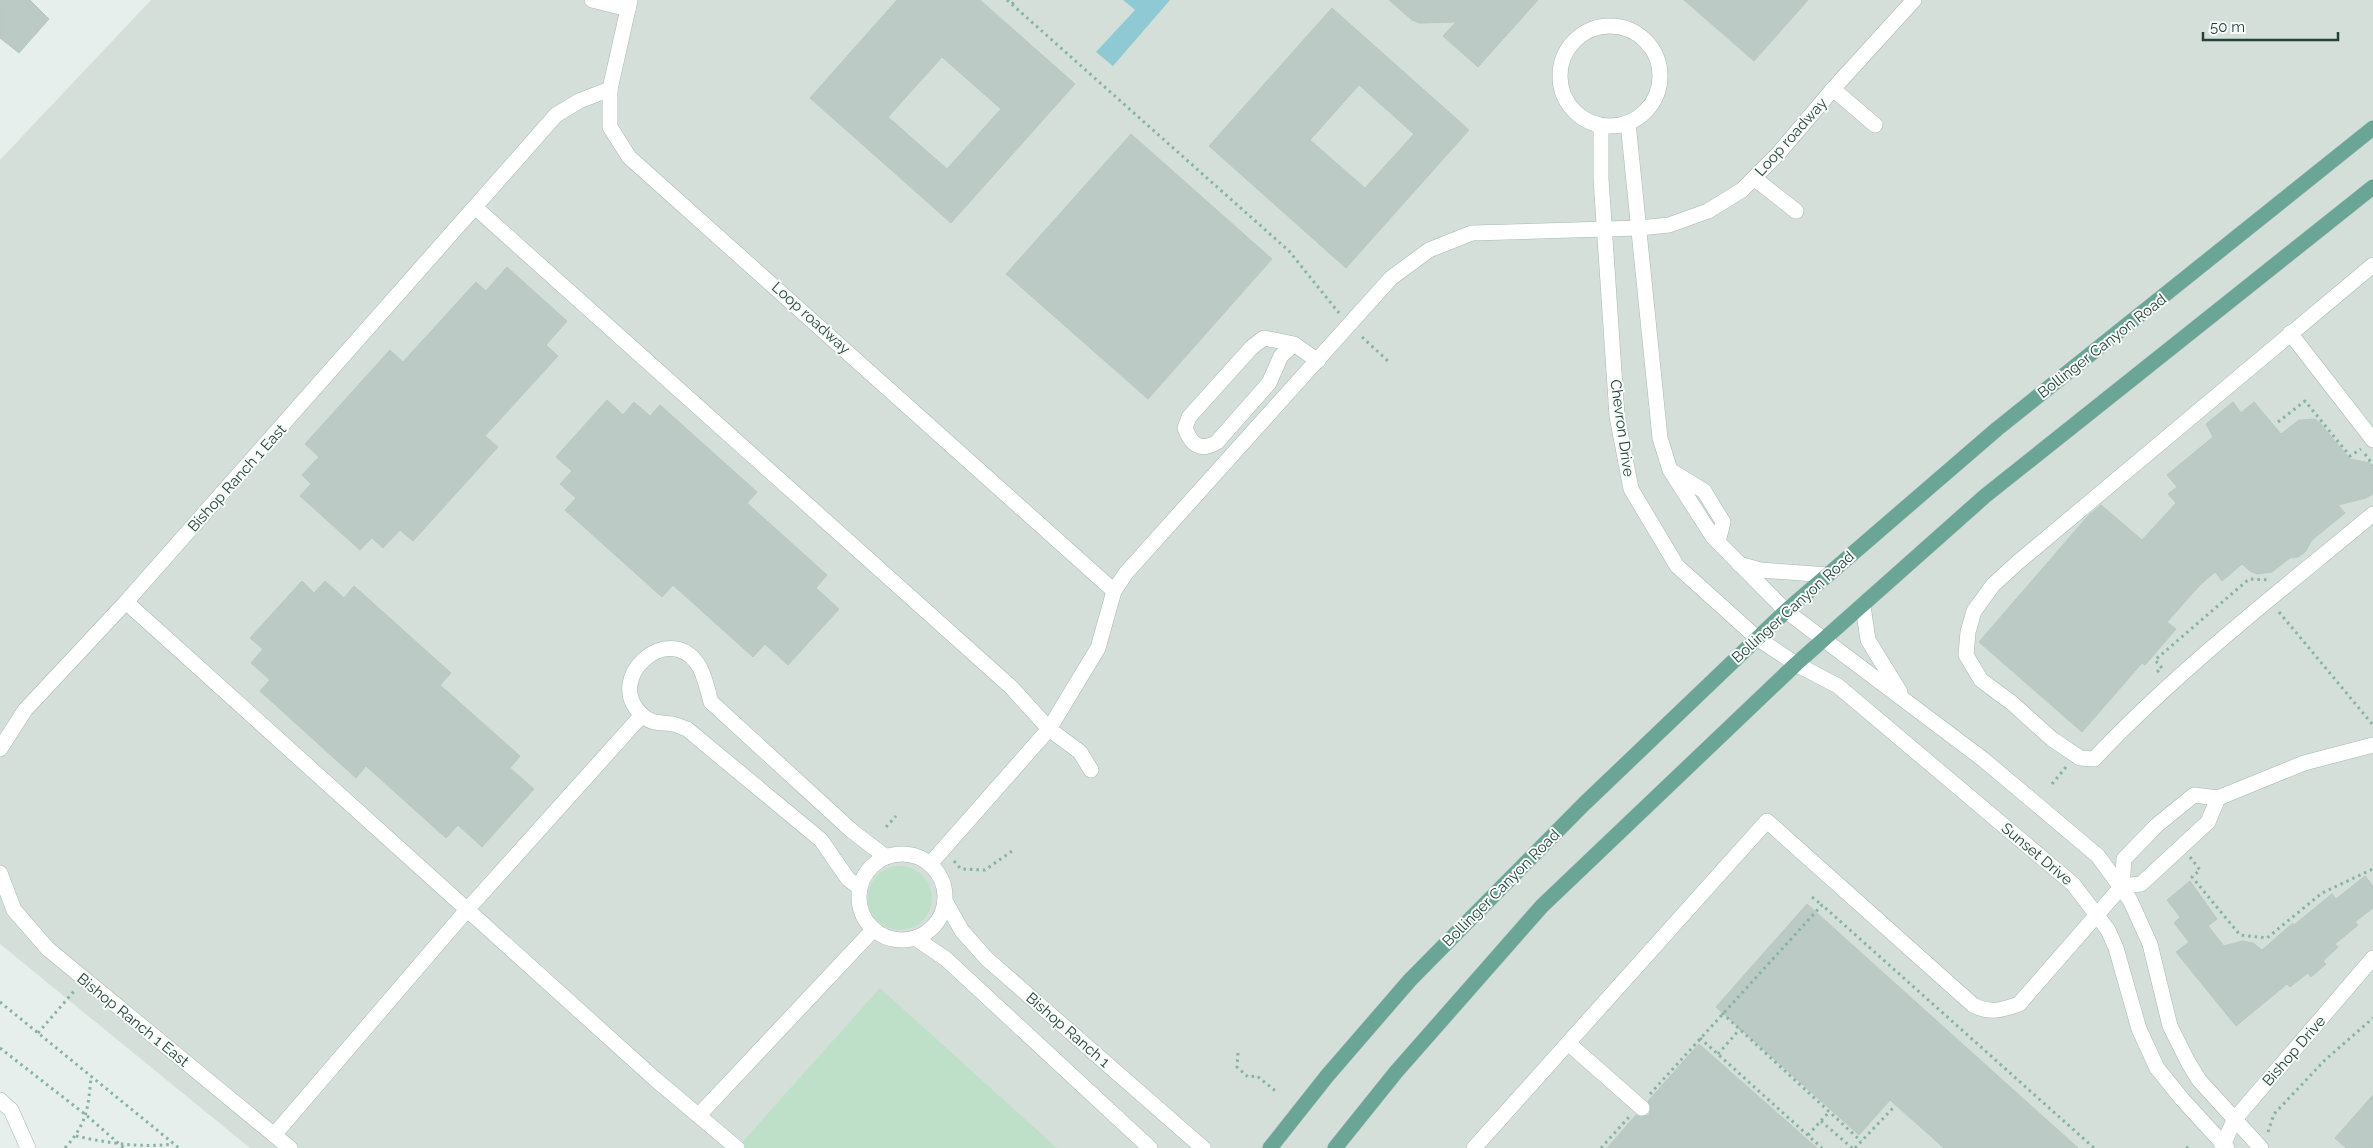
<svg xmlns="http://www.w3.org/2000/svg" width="2373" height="1148" font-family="Raleway,sans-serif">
<rect width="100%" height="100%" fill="#e6efeb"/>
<path fill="#d4dfda" d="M 151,0 L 2373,0 L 2373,1148 L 250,1148 L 0,944 L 0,160 Z"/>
<g fill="#bfe0c8">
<circle cx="900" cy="898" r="32"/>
<path d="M 880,988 L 1057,1148 L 737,1148 Z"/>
</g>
<path fill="#8ec9d4" d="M 1123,0 L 1170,0 L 1113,66 L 1096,52 L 1135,10 Z"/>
<g fill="#bbcac4" stroke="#b8c9c2" fill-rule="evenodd">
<path d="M 0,0 L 30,0 L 49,19 L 19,53 L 0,38 Z"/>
<path d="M 897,0 L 980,0 L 1075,84 L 951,223 L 810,98 ZM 942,57 L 1001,109 L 947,169 L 888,117 Z"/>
<path d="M 1389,0 L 1538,0 L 1478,67 L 1443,36 L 1456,22 L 1419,23 L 1412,20 Z"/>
<path d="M 1684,0 L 1808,0 L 1754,61 Z"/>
<path d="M 1332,8 L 1469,130 L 1346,268 L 1209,146 ZM 1359,85 L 1414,134 L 1365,188 L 1310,140 Z"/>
<path d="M 1131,134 L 1272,259 L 1148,399 L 1006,274 Z"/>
<path d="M 507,267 L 567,321 L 546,345 L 558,356 L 485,436 L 498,447 L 413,541 L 400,530 L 383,548 L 372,538 L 360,550 L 300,496 L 311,484 L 302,475 L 319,457 L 305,444 L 390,350 L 403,362 L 476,282 L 486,291 Z"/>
<path d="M 607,400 L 623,415 L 634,402 L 650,416 L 660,405 L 757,492 L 747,503 L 827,575 L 816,588 L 839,609 L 788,665 L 765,644 L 753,657 L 673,585 L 662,597 L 565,510 L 576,498 L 560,484 L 572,471 L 556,457 Z"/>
<path d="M 2233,402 L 2241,413 L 2254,402 L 2281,434 L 2299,420 L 2315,419 L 2320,423 L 2350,459 L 2370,463 L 2373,466 L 2373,494 L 2366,498 L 2338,505 L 2345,513 L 2312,540 L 2305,552 L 2298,557 L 2290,558 L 2272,572 L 2257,574 L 2250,571 L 2242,564 L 2222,581 L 2215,572 L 2200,585 L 2167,622 L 2176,629 L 2145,665 L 2142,663 L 2082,732 L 1979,642 L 2087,517 L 2101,505 L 2142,540 L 2176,503 L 2168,494 L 2177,487 L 2167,475 L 2213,437 L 2206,424 Z"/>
<path d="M 302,581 L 314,593 L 325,581 L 344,598 L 354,586 L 451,673 L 440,685 L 520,756 L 510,768 L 534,789 L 482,847 L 458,825 L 446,838 L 366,766 L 356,778 L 260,691 L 270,680 L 251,663 L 263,649 L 250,638 Z"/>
<path d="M 2365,876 L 2373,886 L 2373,908 L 2355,922 L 2358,925 L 2335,944 L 2338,947 L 2323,961 L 2326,964 L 2311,977 L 2308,973 L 2290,987 L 2287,984 L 2236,1026 L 2176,952 L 2189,942 L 2174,923 L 2180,917 L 2167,900 L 2190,881 L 2217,919 L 2208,926 L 2224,946 L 2242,941 L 2253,943 L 2262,950 L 2293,923 L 2294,925 L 2332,894 L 2336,899 Z"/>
<path d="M 1807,904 L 2078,1148 L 1944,1148 L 1890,1100 L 1859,1135 L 1716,1007 Z"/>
<path d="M 1699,1044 L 1817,1148 L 1607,1148 L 1636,1115 L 1641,1117 L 1649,1115 L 1651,1109 L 1648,1101 Z"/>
<path d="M 2373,1095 L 2373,1148 L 2346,1148 L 2335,1138 Z"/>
</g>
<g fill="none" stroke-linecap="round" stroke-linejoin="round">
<defs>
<g id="minor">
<path d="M 592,0 L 628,9"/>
<path d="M 630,0 L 610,89 L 610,127 L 629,157 L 1114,591"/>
<circle cx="1610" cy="76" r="50"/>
<path d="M 1833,89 L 1875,125"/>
<path d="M 1628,123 L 1660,438 L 1670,470 L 1713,537 L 1786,611 L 1984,760 L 2098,856 L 2130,900 L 2150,944 L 2170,1026 L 2188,1062 L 2199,1080 L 2261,1148"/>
<path d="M 1601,126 L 1601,179 L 1617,416 L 1631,489 L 1677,566 L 1757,638 L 1796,664 L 1838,686 L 2073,884 L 2108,930 L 2116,948 L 2139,1029 L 2157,1068 L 2182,1099 L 2227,1148"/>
<path d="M 1754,178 L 1796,211"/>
<path d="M 476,208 L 1011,687 L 1049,729 L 1080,752 L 1091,770"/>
<path d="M 2373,265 L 2017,563 L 1993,585 L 1974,611 L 1968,632 L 1966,655 L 1981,680 L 2012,703 L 2052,739 L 2080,758 L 2094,759 C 2179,669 2278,593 2373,514"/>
<path d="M 2290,333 L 2373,440"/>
<path d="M 1294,344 L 1281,356 L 1269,383 L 1217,442 C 1201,452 1191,445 1185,428 L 1189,417 L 1252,347 L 1264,338 L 1294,344 L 1318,361"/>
<path d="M 1673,472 L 1704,491 L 1723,522 L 1718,542"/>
<path d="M 1739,564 L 1760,570 L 1828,575"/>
<path d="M 126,602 L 655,1079 L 737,1148"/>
<path d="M 1863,606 L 1868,640 L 1900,692"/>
<path d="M 0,749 L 25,710 L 126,602 L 556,115 L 579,101 L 610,89"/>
<circle cx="902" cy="897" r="43"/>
<path d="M 930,864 L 1049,729 L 1098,648 L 1114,591 L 1126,573 L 1391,278 L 1429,250 L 1472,233 L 1639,228 L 1669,225 L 1708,211 L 1742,190 L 1778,154 L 1833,89 L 1914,0"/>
<path d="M 0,873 L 14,910 L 48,949 L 290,1148"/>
<path d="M 2122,886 L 2141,884 L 2208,822 L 2218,798"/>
<path d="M 860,888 L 848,879 L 821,840 L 687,729 C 683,728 678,725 673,724 C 660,722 652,725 641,714 C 604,678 667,622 697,663 C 705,674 707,689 711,702 L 852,831 L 886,857"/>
<path d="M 945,901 L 962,931 L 987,959 L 1203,1148"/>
<path d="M 915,938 L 946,959 L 1150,1148"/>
<path d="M 0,1100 L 11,1110 L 28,1148"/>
<path d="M 1642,1108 L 1568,1043 L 1767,821 L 1973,1005 C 1990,1014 2002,1010 2019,1004 L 2122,886 L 2124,859 L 2157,825 L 2194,795 L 2218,798 L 2304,763 L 2373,745"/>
<path d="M 699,1115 L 873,930"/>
<path d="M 274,1135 L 466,911 L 642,715"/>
<path d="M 1474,1148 L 1568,1043"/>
<path d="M 2222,1148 L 2234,1120 L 2373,958"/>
</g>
<g id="major">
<path d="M 1270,1148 L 1327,1076 L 1410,980 L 1584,804 L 1786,611 L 1997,429 L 2373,128"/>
<path d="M 1335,1148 L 1396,1072 L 1542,906 L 1796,664 L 1985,496 L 2373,187"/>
</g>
</defs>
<use href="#minor" stroke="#a8b8b2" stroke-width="16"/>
<use href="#major" stroke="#c2cac8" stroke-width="16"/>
<g stroke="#86b3a5" stroke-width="3" stroke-dasharray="2.5 4" stroke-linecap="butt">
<path d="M 1007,0 L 1289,251 L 1339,313"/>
<path d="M 1012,4 L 1016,0"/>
<path d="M 1362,337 L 1389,362"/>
<path d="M 2278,422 L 2305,401 L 2350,456 L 2361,449"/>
<path d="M 2365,454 L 2373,465"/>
<path d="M 2279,612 L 2373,725"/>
<path d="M 2157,672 L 2162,668 L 2155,660 L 2249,579 L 2269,580"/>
<path d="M 2052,784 L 2066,767"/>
<path d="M 886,827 L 896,816"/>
<path d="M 2190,857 L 2200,870 L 2192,877 L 2240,935 L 2267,938 L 2322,893 L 2373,869"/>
<path d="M 954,861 L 961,869 L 985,870 L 1015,849"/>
<path d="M 1812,897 L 1822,905"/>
<path d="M 0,1002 L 179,1148"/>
<path d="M 1722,1013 L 1861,1141"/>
<path d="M 38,1033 L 75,990"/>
<path d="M 1700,1038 L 1822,1148"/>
<path d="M 0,1048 L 86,1115 L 124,1148"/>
<path d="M 1238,1053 L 1237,1067 L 1248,1077 L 1257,1076 L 1278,1093"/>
<path d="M 1718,1054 L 1740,1029"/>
<path d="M 1650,1094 L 1822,905 L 2094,1148"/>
<path d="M 1821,1121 L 1852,1148"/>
<path d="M 2268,1132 L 2274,1114 L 2325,1060 L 2373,1018"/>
<path d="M 1808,1135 L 1829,1112"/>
<path d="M 76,1136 C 107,1143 141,1148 173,1144"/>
<path d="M 65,1148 C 87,1123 88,1110 91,1077"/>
<path d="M 1601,1148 L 1629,1117"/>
<path d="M 1855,1148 L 1893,1108"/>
<path d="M 2186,1148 L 2190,1147"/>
</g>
<use href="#minor" stroke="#fff" stroke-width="15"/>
<use href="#major" stroke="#6aa596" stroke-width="15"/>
</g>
<g text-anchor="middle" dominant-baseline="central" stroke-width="4" stroke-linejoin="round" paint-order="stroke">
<g font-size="15" fill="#24423a" stroke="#f7fbf9">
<text transform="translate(1791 137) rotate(-48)">Loop roadway</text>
<text transform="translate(811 318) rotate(42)">Loop roadway</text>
<text transform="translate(2102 346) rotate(-38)">Bollinger Canyon Road</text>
<text transform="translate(1622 428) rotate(82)">Chevron Drive</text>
<text transform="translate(237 478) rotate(-48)">Bishop Ranch 1 East</text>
<text transform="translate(1793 607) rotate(-42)">Bollinger Canyon Road</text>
<text transform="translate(2037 854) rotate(40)">Sunset Drive</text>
<text transform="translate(1501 888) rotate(-45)">Bollinger Canyon Road</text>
<text transform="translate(133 1020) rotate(39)">Bishop Ranch 1 East</text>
<text transform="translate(1068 1030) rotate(41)">Bishop Ranch 1</text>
<text transform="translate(2294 1051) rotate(-49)">Bishop Drive</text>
</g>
</g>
<path d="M2203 32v8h135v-8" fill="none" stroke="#24423a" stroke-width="2.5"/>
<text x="2210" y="32" font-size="15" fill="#24423a" stroke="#f7fbf9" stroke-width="4" paint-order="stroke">50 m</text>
</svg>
